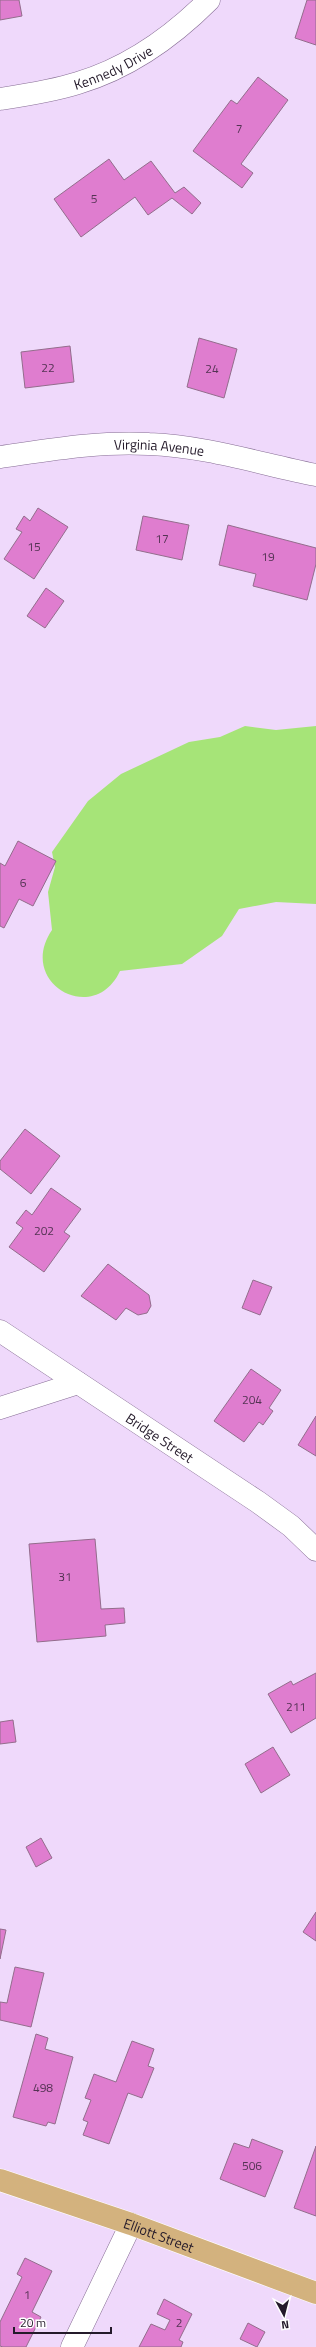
<svg xmlns="http://www.w3.org/2000/svg" width="316" height="2347" font-family="'Titillium Web',sans-serif">
<rect width="100%" height="100%" fill="#efd9fb"/>
<path fill="#a6e478" d="M 245,726 L 276,730 L 316,726 L 316,904 L 276,902 L 239,909 L 222,936 L 182,964 L 120,971 C 94,1027 16,983 52,930 L 48,892 L 55,867 L 52,852 L 88,801 L 121,774 L 189,742 L 220,737 Z"/>
<g fill="#df7dcf" stroke="#936d8c">
<path d="M 0,0 L 19,0 L 22,16 L 0,20 Z"/>
<path d="M 307,0 L 316,0 L 316,45 L 295,38 Z"/>
<path d="M 258,77 L 288,100 L 241,164 L 253,173 L 242,188 L 193,151 L 231,100 L 237,104 Z"/>
<path d="M 109,159 L 124,180 L 151,161 L 175,193 L 184,187 L 201,203 L 192,214 L 172,198 L 148,215 L 135,197 L 81,237 L 54,199 Z"/>
<path d="M 199,338 L 237,349 L 224,398 L 187,387 Z"/>
<path d="M 70,346 L 74,382 L 25,388 L 21,352 Z"/>
<path d="M 38,508 L 68,527 L 34,579 L 4,559 L 22,532 L 16,529 L 24,516 L 30,521 Z"/>
<path d="M 143,516 L 189,525 L 182,560 L 136,550 Z"/>
<path d="M 228,525 L 316,548 L 316,564 L 307,600 L 253,586 L 256,574 L 219,565 Z"/>
<path d="M 46,588 L 64,601 L 45,628 L 27,616 Z"/>
<path d="M 18,841 L 56,861 L 33,906 L 19,899 L 4,928 L 0,926 L 0,863 L 5,866 Z"/>
<path d="M 25,1129 L 60,1156 L 31,1194 L 0,1169 L 0,1161 Z"/>
<path d="M 51,1188 L 81,1209 L 64,1232 L 70,1236 L 44,1272 L 9,1247 L 23,1228 L 16,1223 L 26,1210 L 32,1215 Z"/>
<path d="M 108,1264 L 149,1295 L 151,1306 L 147,1313 L 138,1315 L 126,1308 L 116,1320 L 81,1296 Z"/>
<path d="M 253,1280 L 272,1287 L 260,1315 L 242,1308 Z"/>
<path d="M 251,1369 L 281,1390 L 269,1408 L 273,1411 L 263,1425 L 259,1422 L 244,1442 L 214,1421 Z"/>
<path d="M 316,1416 L 316,1456 L 298,1445 Z"/>
<path d="M 95,1539 L 101,1609 L 124,1608 L 125,1623 L 105,1625 L 106,1636 L 37,1642 L 29,1544 Z"/>
<path d="M 316,1673 L 316,1718 L 291,1733 L 268,1694 L 291,1681 L 293,1685 Z"/>
<path d="M 13,1720 L 16,1742 L 0,1744 L 0,1722 Z"/>
<path d="M 273,1747 L 290,1775 L 261,1793 L 245,1764 Z"/>
<path d="M 41,1838 L 52,1858 L 36,1867 L 26,1847 Z"/>
<path d="M 316,1912 L 316,1941 L 303,1932 Z"/>
<path d="M 0,1929 L 6,1930 L 0,1959 Z"/>
<path d="M 15,1967 L 44,1973 L 31,2027 L 0,2020 L 0,2002 L 7,2003 Z"/>
<path d="M 36,2034 L 48,2038 L 45,2049 L 73,2057 L 55,2124 L 48,2122 L 46,2126 L 13,2117 Z"/>
<path d="M 132,2041 L 154,2049 L 148,2066 L 154,2068 L 142,2098 L 128,2093 L 109,2144 L 83,2135 L 88,2122 L 83,2120 L 91,2100 L 85,2098 L 94,2074 L 116,2082 Z"/>
<path d="M 252,2139 L 283,2151 L 265,2197 L 220,2179 L 234,2143 L 249,2148 Z"/>
<path d="M 316,2146 L 316,2216 L 294,2208 Z"/>
<path d="M 25,2258 L 52,2271 L 32,2312 L 41,2317 L 26,2347 L 3,2347 L 0,2346 L 0,2322 L 22,2277 L 17,2274 Z"/>
<path d="M 164,2299 L 192,2314 L 179,2340 L 183,2342 L 181,2347 L 139,2347 L 151,2324 L 165,2330 L 170,2320 L 157,2314 Z"/>
<path d="M 248,2323 L 265,2332 L 257,2347 L 240,2339 Z"/>
</g>
<g fill="none" stroke-linecap="round" stroke-linejoin="round">
<defs>
<g id="street">
<path id="s1" d="M 0,99 C 26,95 53,91 78,83 C 128,68 172,37 209,0"/>
<path id="s2" d="M 0,457 C 49,450 99,441 149,444 C 205,446 261,464 316,475"/>
<path d="M 0,1408 L 78,1383"/>
<path d="M 72,2347 L 131,2224"/>
</g>
<g id="secondary">
<path id="s3" d="M 0,1331 L 258,1502 L 291,1526 L 316,1550"/>
</g>
<g id="primary">
<path id="s4" d="M 0,2180 L 131,2224 L 316,2293"/>
</g>
</defs>
<use href="#street" stroke="#876e95" stroke-width="23"/>
<use href="#secondary" stroke="#876e95" stroke-width="23"/>
<use href="#primary" stroke="#fff" stroke-width="23"/>
<use href="#street" stroke="#fff" stroke-width="22"/>
<use href="#secondary" stroke="#fff" stroke-width="22"/>
<use href="#primary" stroke="#d3b27e" stroke-width="22"/>
</g>
<g text-anchor="middle" dominant-baseline="central" stroke-width="3" stroke-linejoin="round" paint-order="stroke">
<g font-size="12" fill="#533353">
<text x="239" y="128">7</text>
<text x="94" y="198">5</text>
<text x="48" y="367">22</text>
<text x="212" y="368">24</text>
<text x="162" y="538">17</text>
<text x="34" y="546">15</text>
<text x="268" y="556">19</text>
<text x="23" y="882">6</text>
<text x="44" y="1230">202</text>
<text x="252" y="1399">204</text>
<text x="65" y="1576">31</text>
<text x="296" y="1706">211</text>
<text x="43" y="2087">498</text>
<text x="252" y="2165">506</text>
<text x="27" y="2294">1</text>
<text x="179" y="2322">2</text>
</g>
<g font-size="14" fill="#241a2a" stroke="#fff">
<text stroke="none"><textPath href="#s1" startOffset="118">Kennedy Drive</textPath></text>
<text stroke="none"><textPath href="#s2" startOffset="160">Virginia Avenue</textPath></text>
<text stroke="none"><textPath href="#s3" startOffset="192">Bridge Street</textPath></text>
<text stroke="none"><textPath href="#s4" startOffset="168">Elliott Street</textPath></text>
</g>
</g>
<g transform="translate(284 2315) rotate(173)" stroke="#ffffff" stroke-width="3" paint-order="stroke">
<path d="M0-3L7 15L0 10L-7 15Z" fill="#241a2a"/>
<text y="-6" font-size="11" font-weight="bold" text-anchor="middle" fill="#241a2a">N</text>
</g>
<path d="M14 2327v6h97v-6" fill="none" stroke="#241a2a" stroke-width="2"/>
<text x="20" y="2327" font-size="12" fill="#241a2a" stroke="#ffffff" stroke-width="3" paint-order="stroke">20 m</text>
</svg>
